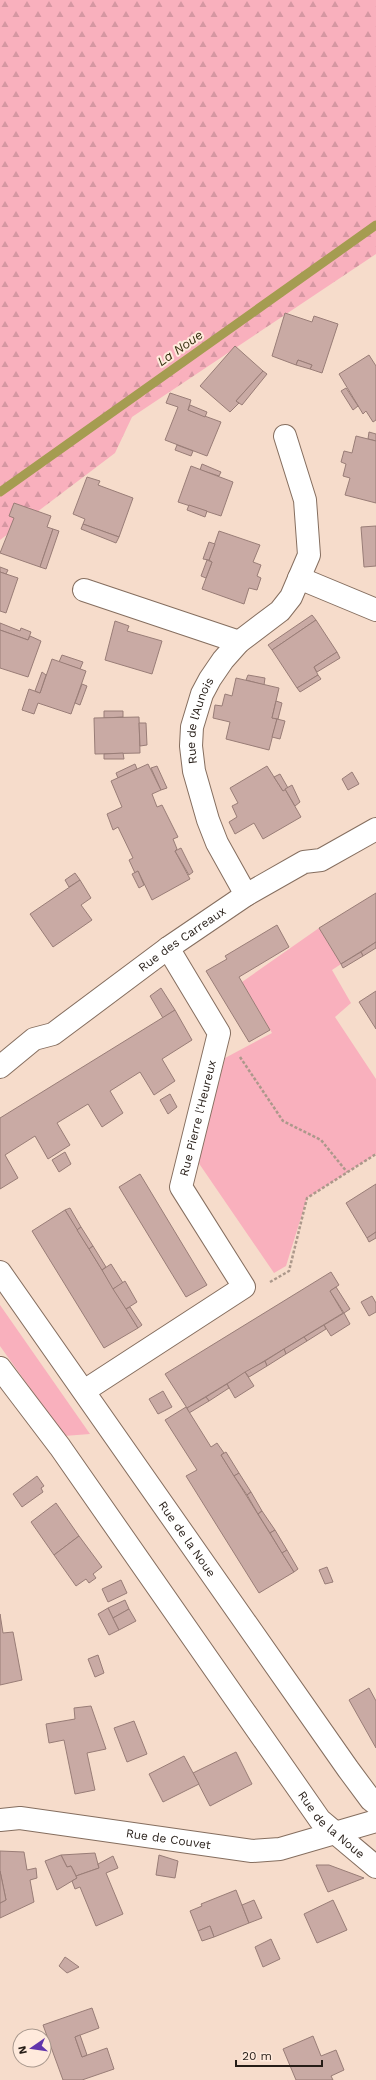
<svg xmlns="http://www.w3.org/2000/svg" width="376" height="2080" font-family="'Work Sans',sans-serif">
<defs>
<pattern id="forest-firs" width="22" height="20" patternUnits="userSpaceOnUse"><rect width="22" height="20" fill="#f9b0bd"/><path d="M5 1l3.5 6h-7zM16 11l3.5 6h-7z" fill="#d597a2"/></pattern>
</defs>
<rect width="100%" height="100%" fill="#f6dccb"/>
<g fill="#f9b0bd">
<path d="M 319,928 L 341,964 L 332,970 L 351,1003 L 335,1017 L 376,1079 L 376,1154 L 307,1198 L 286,1266 L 274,1273 L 198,1162 L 225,1058 L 272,1033 L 242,982 Z"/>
<path d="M 0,1305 L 90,1434 L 64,1436 L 0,1346 Z"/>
</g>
<path fill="url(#forest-firs)" d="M 0,0 L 376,0 L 376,254 L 132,417 L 115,453 L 0,540 Z"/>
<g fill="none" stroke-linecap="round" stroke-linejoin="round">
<path stroke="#a59c51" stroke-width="9" d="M 0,492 L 376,225"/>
</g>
<g fill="#c9aaa4" stroke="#997d77">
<path d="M 285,313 L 312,322 L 314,316 L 338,324 L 322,373 L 310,369 L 312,365 L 298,360 L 296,365 L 272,356 Z"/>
<path d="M 235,346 L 263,371 L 236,401 L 239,403 L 230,412 L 200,386 Z"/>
<path d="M 369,355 L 376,366 L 376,420 L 373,422 L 366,411 L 363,414 L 339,374 Z"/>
<path d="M 298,360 L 312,365 L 310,369 L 296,365 Z"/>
<path d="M 263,371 L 267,374 L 242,405 L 236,401 Z"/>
<path d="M 346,388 L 358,406 L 353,410 L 341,391 Z"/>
<path d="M 170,393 L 191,400 L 188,410 L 221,422 L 207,456 L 165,440 L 178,407 L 166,403 Z"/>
<path d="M 190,405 L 207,412 L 205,417 L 188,410 Z"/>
<path d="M 369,432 L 376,434 L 376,441 L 368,439 Z"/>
<path d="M 356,436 L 376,441 L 376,503 L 345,495 L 350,478 L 343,476 L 346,464 L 341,462 L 344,451 L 352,453 Z"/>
<path d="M 177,445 L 193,451 L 191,456 L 175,450 Z"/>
<path d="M 202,464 L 221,472 L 219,476 L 200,470 Z"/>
<path d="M 191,466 L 233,482 L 221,516 L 178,502 Z"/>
<path d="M 87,477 L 100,481 L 98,485 L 133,498 L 119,537 L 83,524 L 85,519 L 73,514 Z"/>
<path d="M 14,503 L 51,516 L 47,527 L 53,529 L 40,567 L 0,553 L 14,518 L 9,516 Z"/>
<path d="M 189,505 L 207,511 L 205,517 L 187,510 Z"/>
<path d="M 83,524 L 119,537 L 116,543 L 81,529 Z"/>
<path d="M 376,526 L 376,566 L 364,567 L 361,527 Z"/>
<path d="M 53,529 L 59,531 L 46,569 L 40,567 Z"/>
<path d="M 219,531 L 260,545 L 253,562 L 261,565 L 257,576 L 261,578 L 257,590 L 249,588 L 244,604 L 202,589 L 212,562 L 209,560 Z"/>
<path d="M 209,542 L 215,544 L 209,560 L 203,559 Z"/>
<path d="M 207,560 L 212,562 L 206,578 L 201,576 Z"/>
<path d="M 0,567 L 8,570 L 6,574 L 0,572 Z"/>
<path d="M 0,572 L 18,578 L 6,613 L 0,611 Z"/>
<path d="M 312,615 L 316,620 L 272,650 L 268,645 Z"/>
<path d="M 316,620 L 337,652 L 314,667 L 318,675 L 297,688 L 272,650 Z"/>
<path d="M 115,621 L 129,626 L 127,631 L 162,641 L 152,674 L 105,660 Z"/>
<path d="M 0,623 L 20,631 L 21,628 L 31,632 L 28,640 L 0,630 Z"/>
<path d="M 0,630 L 28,640 L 30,636 L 41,641 L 28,677 L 0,668 Z"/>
<path d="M 337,652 L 340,658 L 317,672 L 314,667 Z"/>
<path d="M 62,655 L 83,662 L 80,669 L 59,662 Z"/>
<path d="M 52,659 L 86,671 L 71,714 L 38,703 L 34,714 L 22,710 L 29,689 L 40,693 Z"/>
<path d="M 42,672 L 46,675 L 40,693 L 35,691 Z"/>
<path d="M 248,675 L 265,678 L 264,685 L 246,680 Z"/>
<path d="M 318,675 L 321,679 L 300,692 L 297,688 Z"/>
<path d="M 236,678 L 279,688 L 272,718 L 277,719 L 269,750 L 226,739 L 230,722 L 213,718 L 215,705 L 222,706 L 225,694 L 232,696 Z"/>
<path d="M 82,684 L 87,686 L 80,705 L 75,703 Z"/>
<path d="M 276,701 L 282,703 L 278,719 L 272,718 Z"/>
<path d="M 104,711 L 123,711 L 123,717 L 104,718 Z"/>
<path d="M 139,717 L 140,753 L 95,754 L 94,718 Z"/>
<path d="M 277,719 L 285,721 L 280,739 L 272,737 Z"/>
<path d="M 139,723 L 146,723 L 147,745 L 140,746 Z"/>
<path d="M 123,753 L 124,759 L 104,759 L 104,754 Z"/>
<path d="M 135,764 L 137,769 L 118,778 L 116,773 Z"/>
<path d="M 148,764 L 161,790 L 152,794 L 157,807 L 162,805 L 178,837 L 173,839 L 177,849 L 175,851 L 190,879 L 152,900 L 138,871 L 135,873 L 129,860 L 133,858 L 118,827 L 113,830 L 107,814 L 122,807 L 111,781 Z"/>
<path d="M 157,766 L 167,788 L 161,790 L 151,768 Z"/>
<path d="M 267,766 L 283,791 L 285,789 L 301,817 L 263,839 L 254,823 L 235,834 L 229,822 L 237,817 L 232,806 L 238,803 L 230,788 Z"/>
<path d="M 352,772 L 359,784 L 348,790 L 342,779 Z"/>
<path d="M 280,774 L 288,788 L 283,791 L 274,777 Z"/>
<path d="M 292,785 L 300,802 L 295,806 L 285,789 Z"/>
<path d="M 181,848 L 193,872 L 189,875 L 175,851 Z"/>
<path d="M 138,871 L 144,885 L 139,888 L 132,874 Z"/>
<path d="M 75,873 L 80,880 L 69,887 L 65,880 Z"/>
<path d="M 80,880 L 91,898 L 81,905 L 92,920 L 53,947 L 30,914 Z"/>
<path d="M 376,893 L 376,942 L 341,964 L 319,928 Z"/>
<path d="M 277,925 L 289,947 L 239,977 L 270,1030 L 249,1042 L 206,971 L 227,959 L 225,956 Z"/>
<path d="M 376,942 L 376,948 L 363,956 L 361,952 Z"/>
<path d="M 361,952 L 363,956 L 343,968 L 341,964 Z"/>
<path d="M 161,988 L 175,1010 L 163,1018 L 150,996 Z"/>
<path d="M 376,991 L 376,1029 L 359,1002 Z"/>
<path d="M 175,1010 L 192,1040 L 162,1059 L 175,1081 L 154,1095 L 140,1072 L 110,1091 L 123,1113 L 102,1127 L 88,1104 L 57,1123 L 70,1145 L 48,1159 L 35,1136 L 5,1155 L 18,1178 L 0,1189 L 0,1118 Z"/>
<path d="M 170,1094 L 177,1107 L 168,1114 L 160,1100 Z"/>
<path d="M 65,1152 L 71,1164 L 59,1172 L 52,1160 Z"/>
<path d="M 140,1174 L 207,1285 L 186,1297 L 119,1187 Z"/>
<path d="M 376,1184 L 376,1232 L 367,1238 L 346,1203 Z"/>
<path d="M 70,1208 L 81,1227 L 77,1230 L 65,1210 Z"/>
<path d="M 65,1210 L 138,1328 L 104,1348 L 32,1231 Z"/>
<path d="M 81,1227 L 93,1246 L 89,1249 L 77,1230 Z"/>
<path d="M 376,1232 L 376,1238 L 369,1242 L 367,1238 Z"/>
<path d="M 93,1246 L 106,1267 L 102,1270 L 89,1249 Z"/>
<path d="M 111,1264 L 123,1283 L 113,1289 L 102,1270 Z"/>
<path d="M 331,1272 L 339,1285 L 330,1291 L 343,1313 L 187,1408 L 165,1374 Z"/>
<path d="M 125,1281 L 137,1302 L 126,1309 L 113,1289 Z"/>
<path d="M 336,1287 L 350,1309 L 344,1313 L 330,1291 Z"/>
<path d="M 372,1296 L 376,1303 L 376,1312 L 369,1316 L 361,1302 Z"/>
<path d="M 130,1307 L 142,1325 L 138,1328 L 126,1309 Z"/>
<path d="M 344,1313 L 350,1324 L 331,1336 L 324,1325 Z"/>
<path d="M 324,1325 L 326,1329 L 307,1341 L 304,1337 Z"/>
<path d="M 304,1337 L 307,1341 L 286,1354 L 284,1349 Z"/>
<path d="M 284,1349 L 286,1354 L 267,1366 L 265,1361 Z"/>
<path d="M 265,1361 L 267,1366 L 249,1377 L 245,1372 Z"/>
<path d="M 245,1372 L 254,1386 L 235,1398 L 227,1384 Z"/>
<path d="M 227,1384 L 229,1388 L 209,1401 L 206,1397 Z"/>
<path d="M 163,1391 L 172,1407 L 158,1414 L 149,1399 Z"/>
<path d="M 206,1397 L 209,1401 L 189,1413 L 187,1408 Z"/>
<path d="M 186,1407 L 211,1447 L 217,1443 L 224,1453 L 221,1455 L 294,1572 L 259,1593 L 186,1476 L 197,1470 L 165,1420 Z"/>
<path d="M 226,1452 L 239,1473 L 234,1476 L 221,1455 Z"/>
<path d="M 239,1473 L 251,1492 L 247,1495 L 234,1476 Z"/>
<path d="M 37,1476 L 44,1486 L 41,1488 L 43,1492 L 22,1507 L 13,1494 Z"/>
<path d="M 251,1492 L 262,1511 L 258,1514 L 247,1495 Z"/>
<path d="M 56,1503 L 79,1536 L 54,1555 L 31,1522 Z"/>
<path d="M 262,1511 L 275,1530 L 270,1533 L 258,1514 Z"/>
<path d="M 275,1530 L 287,1550 L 282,1553 L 270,1533 Z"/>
<path d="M 79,1536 L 102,1567 L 93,1574 L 96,1578 L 89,1583 L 86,1579 L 76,1586 L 54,1555 Z"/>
<path d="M 287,1550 L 298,1569 L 294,1572 L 282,1553 Z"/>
<path d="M 327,1567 L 333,1582 L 325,1584 L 319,1570 Z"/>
<path d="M 121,1580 L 127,1593 L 108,1602 L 102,1589 Z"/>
<path d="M 125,1600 L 129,1609 L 113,1618 L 108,1608 Z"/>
<path d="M 108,1608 L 119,1630 L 109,1635 L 98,1614 Z"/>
<path d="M 129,1609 L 136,1621 L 119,1630 L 113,1618 Z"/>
<path d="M 0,1614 L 3,1633 L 13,1632 L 22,1680 L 0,1685 Z"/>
<path d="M 98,1655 L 104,1673 L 95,1677 L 88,1659 Z"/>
<path d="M 369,1688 L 376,1701 L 376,1748 L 349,1700 Z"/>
<path d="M 91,1706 L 106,1749 L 87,1753 L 95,1790 L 75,1794 L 64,1740 L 49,1743 L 46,1724 L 75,1719 L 74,1708 Z"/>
<path d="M 134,1721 L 147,1754 L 127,1762 L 114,1728 Z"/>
<path d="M 236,1752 L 252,1784 L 210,1806 L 193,1773 Z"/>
<path d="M 184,1756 L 199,1784 L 163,1802 L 149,1774 Z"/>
<path d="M 0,1851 L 24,1852 L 27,1870 L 36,1868 L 37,1878 L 30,1880 L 34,1902 L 0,1918 L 0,1903 L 6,1900 L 0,1871 Z"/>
<path d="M 95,1853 L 99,1868 L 76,1876 L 71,1866 L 67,1867 L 61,1855 Z"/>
<path d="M 61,1855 L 67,1867 L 71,1866 L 77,1878 L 57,1890 L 45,1861 Z"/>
<path d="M 159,1855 L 178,1861 L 175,1878 L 156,1875 Z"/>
<path d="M 113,1856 L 118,1868 L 106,1873 L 123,1914 L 96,1926 L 80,1887 L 75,1889 L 72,1881 L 77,1878 L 76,1876 L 99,1868 L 98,1864 Z"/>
<path d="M 316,1865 L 329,1865 L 364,1878 L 328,1892 Z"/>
<path d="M 0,1871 L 6,1900 L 0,1903 Z"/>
<path d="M 236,1890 L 249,1923 L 214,1937 L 210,1926 L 198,1931 L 190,1911 L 202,1906 L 201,1904 Z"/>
<path d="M 254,1900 L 262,1918 L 249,1923 L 242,1905 Z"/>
<path d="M 333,1900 L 347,1930 L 317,1943 L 304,1914 Z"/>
<path d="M 210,1926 L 214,1937 L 202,1941 L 198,1931 Z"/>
<path d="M 271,1939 L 280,1959 L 263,1967 L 255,1947 Z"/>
<path d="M 65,1957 L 68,1959 L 79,1967 L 67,1973 L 59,1966 Z"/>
<path d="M 92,2008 L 99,2028 L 75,2037 L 82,2057 L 107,2048 L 114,2069 L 82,2080 L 63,2080 L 43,2025 Z"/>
<path d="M 80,2035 L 87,2055 L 82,2057 L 75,2037 Z"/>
<path d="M 313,2036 L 321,2056 L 336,2050 L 344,2070 L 331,2076 L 333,2080 L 296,2080 L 283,2049 Z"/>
</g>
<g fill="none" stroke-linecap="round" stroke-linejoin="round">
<defs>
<g id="minor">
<path d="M 299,578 L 376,610"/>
<path d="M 84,590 L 239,642"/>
<path id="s1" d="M 246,895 L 217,843 L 208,820 L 194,771 L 191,746 L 192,727 L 202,694 L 210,679 L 223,660 L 239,642 L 280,611 L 291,597 L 309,555 L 305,500 L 285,436"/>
<path id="s2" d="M 0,1067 L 34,1039 L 53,1034 L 168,948 L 246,895 L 304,862 L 321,860 L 376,829"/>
<path id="s3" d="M 0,1272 L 348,1769 L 371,1800 L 376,1804"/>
<path id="s4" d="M 0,1368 L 60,1447 L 320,1820 L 376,1867"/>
<path id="s5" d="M 84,1391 L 244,1287 L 181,1187 L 219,1033 L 168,948"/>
<path id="s6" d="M 0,1820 L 20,1818 L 252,1851 L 280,1849 L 376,1821"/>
</g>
</defs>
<use href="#minor" stroke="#856e5f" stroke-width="24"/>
<g stroke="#ac988b" stroke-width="2.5" stroke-dasharray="3 2" stroke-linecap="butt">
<path d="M 240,1057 L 283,1121 L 321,1140 L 347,1172"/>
<path d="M 270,1282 L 289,1271 L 307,1198 L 376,1154"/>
</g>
<use href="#minor" stroke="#fff" stroke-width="22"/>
</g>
<g text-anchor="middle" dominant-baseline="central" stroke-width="4" stroke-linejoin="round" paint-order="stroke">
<g font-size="12" fill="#261d17" stroke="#ffeadc">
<text stroke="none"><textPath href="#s1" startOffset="187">Rue de l'Aunois</textPath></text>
<text stroke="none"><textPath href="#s2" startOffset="224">Rue des Carreaux</textPath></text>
<text stroke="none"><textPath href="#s5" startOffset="380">Rue Pierre l'Heureux</textPath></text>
<text stroke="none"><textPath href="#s3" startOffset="326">Rue de la Noue</textPath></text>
<text stroke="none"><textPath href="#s4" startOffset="565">Rue de la Noue</textPath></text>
<text stroke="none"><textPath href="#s6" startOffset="170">Rue de Couvet</textPath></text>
</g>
<g font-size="13" font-style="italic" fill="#322e0c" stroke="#ffeadc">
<text transform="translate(180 348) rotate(-35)">La Noue</text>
</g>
</g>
<g transform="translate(32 2048) rotate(257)"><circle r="19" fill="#ffeadc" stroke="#a8988d"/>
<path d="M0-3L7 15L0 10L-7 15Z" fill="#6135ac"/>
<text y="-6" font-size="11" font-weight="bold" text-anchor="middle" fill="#261d17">N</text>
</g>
<path d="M236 2060v6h86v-6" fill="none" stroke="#261d17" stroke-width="2"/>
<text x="242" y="2060" font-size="12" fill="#261d17" stroke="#ffeadc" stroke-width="3" paint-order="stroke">20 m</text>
</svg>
